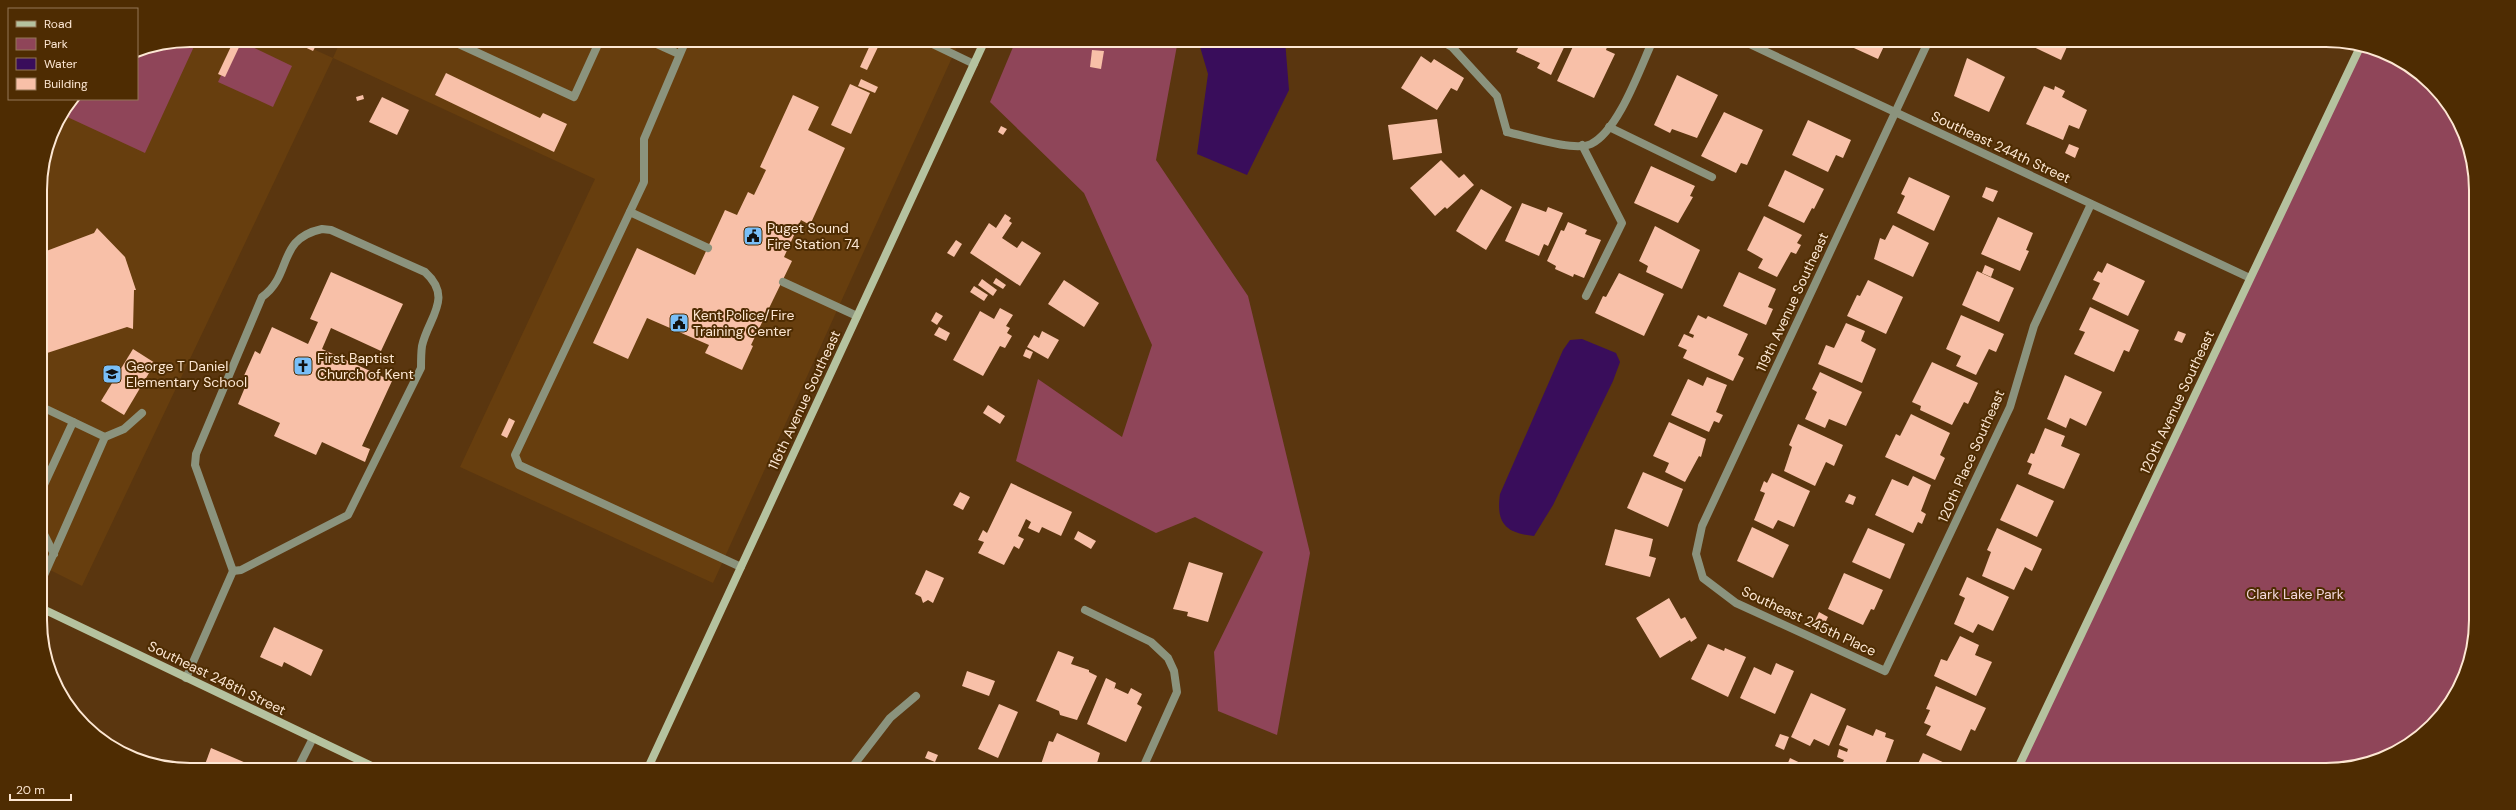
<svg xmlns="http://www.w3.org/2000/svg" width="2516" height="810" font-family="'DM Sans',sans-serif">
<rect width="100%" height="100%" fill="#5a360f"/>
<path fill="#673e0e" d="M 190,40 L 293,40 L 333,58 L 341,40 L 960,40 L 713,583 L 460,467 L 595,179 L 333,58 L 82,586 L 42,566 L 40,181 L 52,133 L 74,99 L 137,99 L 137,51 Z"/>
<g fill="#8f4559">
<path d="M 190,40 L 197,40 L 145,153 L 63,115 L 74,99 L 137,99 L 137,51 Z"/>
<path d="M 238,40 L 292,66 L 273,107 L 218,82 Z"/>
<path d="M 1016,40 L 1178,40 L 1156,160 L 1248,296 L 1310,553 L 1277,735 L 1218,711 L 1214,652 L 1263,552 L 1195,517 L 1156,533 L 1016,461 L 1038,379 L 1122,437 L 1152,345 L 1084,193 L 990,102 Z"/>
<path d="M 2361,45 C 2370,46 2380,52 2389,56 C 2439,79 2456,111 2473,161 L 2471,659 L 2451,703 L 2417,739 L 2374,762 L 2335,770 L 2017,770 Z"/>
</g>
<g fill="#390d5b">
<path d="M 1198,40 L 1285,40 L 1289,90 L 1247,175 L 1197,154 L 1208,74 Z"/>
<path d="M 1582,339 L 1616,353 L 1620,362 L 1613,381 L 1553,505 L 1534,536 C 1505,533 1496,523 1500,494 L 1563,350 L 1570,340 Z"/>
</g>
<g fill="#f8c0a8">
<path d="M 234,40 L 241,43 L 225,77 L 218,74 Z"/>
<path d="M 290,40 L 319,40 L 313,51 Z"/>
<path d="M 1522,40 L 1567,41 L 1551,75 L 1537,68 L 1540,63 L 1516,52 Z"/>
<path d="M 1576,40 L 1592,40 L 1607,47 L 1606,50 L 1615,54 L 1594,98 L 1557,81 Z"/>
<path d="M 1845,40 L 1891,40 L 1889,45 L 1885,44 L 1878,59 L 1843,43 Z"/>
<path d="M 2029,40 L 2070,40 L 2061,60 L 2027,44 Z"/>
<path d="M 871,43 L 878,47 L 867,70 L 860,67 Z"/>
<path d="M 1092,50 L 1104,51 L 1101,69 L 1090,67 Z"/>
<path d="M 1421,56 L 1431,63 L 1434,59 L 1464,78 L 1457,91 L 1451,88 L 1437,110 L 1401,88 Z"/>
<path d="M 1967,58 L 2005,77 L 1989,112 L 1954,96 Z"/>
<path d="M 446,73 L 540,118 L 543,113 L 567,124 L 554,152 L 435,95 Z"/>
<path d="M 1677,75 L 1718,95 L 1697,138 L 1672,129 L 1670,133 L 1654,125 Z"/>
<path d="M 861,79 L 878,87 L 875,93 L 858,86 Z"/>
<path d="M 850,84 L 870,93 L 851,134 L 831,125 Z"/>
<path d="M 2044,86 L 2054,90 L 2055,86 L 2065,91 L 2062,97 L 2087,110 L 2079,129 L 2069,125 L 2063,140 L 2026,124 Z"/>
<path d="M 363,95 L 364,99 L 357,101 L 356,97 Z"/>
<path d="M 793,95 L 819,107 L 808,130 L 845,148 L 810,225 L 801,220 L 784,257 L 792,261 L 751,345 L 753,346 L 742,370 L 705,353 L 709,345 L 647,318 L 628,359 L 593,343 L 637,248 L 695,275 L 725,210 L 737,215 L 748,192 L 754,195 L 766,170 L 760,167 Z"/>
<path d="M 382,97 L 409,110 L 397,135 L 369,122 Z"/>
<path d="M 1724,112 L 1763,130 L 1747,165 L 1741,163 L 1736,173 L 1701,156 Z"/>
<path d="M 1437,119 L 1442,153 L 1393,160 L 1388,125 Z"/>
<path d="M 1808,120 L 1851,140 L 1843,158 L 1836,155 L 1828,172 L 1792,155 Z"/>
<path d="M 1001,126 L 1007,129 L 1003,135 L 998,132 Z"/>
<path d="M 2069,144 L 2079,148 L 2075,158 L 2065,153 Z"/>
<path d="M 1441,160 L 1459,178 L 1464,174 L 1474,185 L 1447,209 L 1445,207 L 1435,216 L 1410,188 Z"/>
<path d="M 1651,166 L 1695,186 L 1690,196 L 1693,197 L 1678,223 L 1634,203 Z"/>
<path d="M 1785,170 L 1824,189 L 1814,209 L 1812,208 L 1804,223 L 1768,206 Z"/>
<path d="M 1909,177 L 1950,196 L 1934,231 L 1897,213 L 1905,196 L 1901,194 Z"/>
<path d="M 1986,187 L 1998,191 L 1993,202 L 1982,197 Z"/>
<path d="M 1481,189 L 1512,207 L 1486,250 L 1456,231 Z"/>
<path d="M 1522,203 L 1546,212 L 1548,207 L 1563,213 L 1548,246 L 1544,244 L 1539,256 L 1505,241 Z"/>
<path d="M 1005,214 L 1011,218 L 1009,221 L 1012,223 L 1002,238 L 1017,248 L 1022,241 L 1041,253 L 1020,286 L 970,253 L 989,223 L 996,228 Z"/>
<path d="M 1764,216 L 1802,235 L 1797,243 L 1801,245 L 1796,254 L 1791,252 L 1777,277 L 1758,268 L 1763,259 L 1747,250 Z"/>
<path d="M 1998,217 L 2033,233 L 2026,250 L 2029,251 L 2020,271 L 1981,254 Z"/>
<path d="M 1568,222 L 1587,230 L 1585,234 L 1601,240 L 1584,278 L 1574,274 L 1573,277 L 1555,269 L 1556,266 L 1547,261 L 1561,230 L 1564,231 Z"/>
<path d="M 1893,225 L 1929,243 L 1913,277 L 1874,259 L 1880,238 L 1885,240 Z"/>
<path d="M 1655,226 L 1700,250 L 1682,289 L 1646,272 L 1648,266 L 1639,261 Z"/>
<path d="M 97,228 L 125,257 L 136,290 L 134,290 L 133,329 L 127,327 L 41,355 L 41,253 L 94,233 Z"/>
<path d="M 956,240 L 962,244 L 954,257 L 947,253 Z"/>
<path d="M 2107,263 L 2145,281 L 2128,316 L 2092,299 L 2100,283 L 2093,280 L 2098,271 L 2102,273 Z"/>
<path d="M 1985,265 L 1994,269 L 1991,277 L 1982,273 Z"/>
<path d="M 1977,271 L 2014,288 L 1999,322 L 1962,305 Z"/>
<path d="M 331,272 L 403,304 L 381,351 L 331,328 L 322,349 L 392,381 L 362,446 L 370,449 L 365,462 L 322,442 L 316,455 L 274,436 L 280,423 L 238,404 L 248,380 L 243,378 L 255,351 L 260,354 L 272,327 L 308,344 L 318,322 L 310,319 Z"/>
<path d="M 1739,272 L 1776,289 L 1768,307 L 1773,309 L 1766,325 L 1723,306 Z"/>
<path d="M 1619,273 L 1664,294 L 1644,336 L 1595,313 L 1603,296 L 1606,297 Z"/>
<path d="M 996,278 L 1006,285 L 1003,289 L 993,283 Z"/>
<path d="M 982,279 L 997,290 L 993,296 L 978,285 Z"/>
<path d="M 1064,280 L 1099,303 L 1084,327 L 1048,304 Z"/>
<path d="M 1868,280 L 1903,297 L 1886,334 L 1847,316 L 1857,295 L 1860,296 Z"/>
<path d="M 974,286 L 988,295 L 984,301 L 970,292 Z"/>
<path d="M 2090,307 L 2139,330 L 2129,352 L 2124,350 L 2114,372 L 2074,354 L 2085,332 L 2079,330 Z"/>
<path d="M 1000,308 L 1013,315 L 1006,326 L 1010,328 L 1007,333 L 1012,336 L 1005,348 L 1000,346 L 983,376 L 953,360 L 980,311 L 994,319 Z"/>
<path d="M 936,312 L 943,316 L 937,325 L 931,321 Z"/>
<path d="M 1698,315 L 1706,319 L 1708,316 L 1748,334 L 1738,355 L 1744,358 L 1733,381 L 1683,358 L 1687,350 L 1678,346 L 1684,334 L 1693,338 L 1694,335 L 1689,333 Z"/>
<path d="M 1961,315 L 2004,334 L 1996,352 L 1989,349 L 1976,375 L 1956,366 L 1961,356 L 1946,349 Z"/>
<path d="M 1846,323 L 1865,331 L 1861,341 L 1876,349 L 1862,383 L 1818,364 L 1826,345 L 1834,348 Z"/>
<path d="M 939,327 L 950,333 L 946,341 L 934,335 Z"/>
<path d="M 1042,331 L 1059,340 L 1048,359 L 1027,347 L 1034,335 L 1039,338 Z"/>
<path d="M 2178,331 L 2186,334 L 2182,343 L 2174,340 Z"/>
<path d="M 133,349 L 155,363 L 124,415 L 101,401 Z"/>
<path d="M 1026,349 L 1033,352 L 1030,359 L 1023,356 Z"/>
<path d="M 1932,362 L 1978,383 L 1968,404 L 1964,402 L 1952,425 L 1920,410 L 1921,406 L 1912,402 Z"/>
<path d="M 1820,372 L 1862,392 L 1846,426 L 1829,419 L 1825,428 L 1805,419 L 1817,392 L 1812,389 Z"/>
<path d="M 2065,375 L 2102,392 L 2086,426 L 2070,418 L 2066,428 L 2047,419 Z"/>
<path d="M 1707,377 L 1727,385 L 1716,412 L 1723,415 L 1719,423 L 1714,421 L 1709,432 L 1671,415 L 1688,379 L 1703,386 Z"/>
<path d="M 988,405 L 1005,416 L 1000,424 L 983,413 Z"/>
<path d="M 1911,414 L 1950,433 L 1940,455 L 1945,458 L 1935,480 L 1885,457 L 1896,434 L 1900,436 Z"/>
<path d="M 509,418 L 515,421 L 507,438 L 501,435 Z"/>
<path d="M 1669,422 L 1706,439 L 1701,457 L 1699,456 L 1685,482 L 1665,472 L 1669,463 L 1653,456 Z"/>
<path d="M 1798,424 L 1843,445 L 1834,466 L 1826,462 L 1815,486 L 1784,471 L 1792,447 L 1789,445 Z"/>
<path d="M 2045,428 L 2065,436 L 2061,446 L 2080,454 L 2064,489 L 2028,474 L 2032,464 L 2027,462 L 2031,453 L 2034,454 Z"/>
<path d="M 42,440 L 48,444 L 42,457 Z"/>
<path d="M 1643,472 L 1683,489 L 1668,527 L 1627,508 Z"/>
<path d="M 1772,473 L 1810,491 L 1794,527 L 1778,520 L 1773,529 L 1754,520 L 1765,493 L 1760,491 L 1764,481 L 1767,483 Z"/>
<path d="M 1913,476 L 1931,485 L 1921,511 L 1926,514 L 1922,524 L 1918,522 L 1913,533 L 1875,515 L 1892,479 L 1908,486 Z"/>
<path d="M 1011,483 L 1072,512 L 1061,536 L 1042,527 L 1039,533 L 1028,528 L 1031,522 L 1026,519 L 1018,536 L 1024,539 L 1019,549 L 1014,546 L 1004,565 L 978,553 L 984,542 L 978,540 L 983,530 L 987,533 Z"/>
<path d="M 2017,484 L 2054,501 L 2037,537 L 2000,520 Z"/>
<path d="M 960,492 L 970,497 L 963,510 L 953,505 Z"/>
<path d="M 1849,494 L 1856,497 L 1853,505 L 1845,502 Z"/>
<path d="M 1752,527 L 1789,545 L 1773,578 L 1737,561 Z"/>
<path d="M 1868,528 L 1905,544 L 1890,579 L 1852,562 Z"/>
<path d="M 1997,528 L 2042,549 L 2032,571 L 2025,567 L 2014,590 L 1982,576 L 1991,552 L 1987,550 Z"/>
<path d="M 1615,529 L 1653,539 L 1649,556 L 1656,558 L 1650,577 L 1605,565 Z"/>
<path d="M 1078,531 L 1096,541 L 1091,549 L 1074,539 Z"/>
<path d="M 1189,562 L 1223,573 L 1208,622 L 1187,616 L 1188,612 L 1173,609 Z"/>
<path d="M 926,570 L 944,578 L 933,603 L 928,600 L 923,603 L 921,597 L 915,594 Z"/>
<path d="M 1844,573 L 1883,590 L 1874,610 L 1871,609 L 1863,625 L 1828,609 Z"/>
<path d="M 1967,577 L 2009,597 L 1993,631 L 1978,624 L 1973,633 L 1954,624 L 1965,598 L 1959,595 Z"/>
<path d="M 1669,598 L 1681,619 L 1685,617 L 1697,638 L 1691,642 L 1690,640 L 1660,658 L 1636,618 Z"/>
<path d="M 1819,612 L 1828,617 L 1824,625 L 1815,621 Z"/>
<path d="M 274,627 L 323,650 L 311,676 L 284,662 L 282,667 L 260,657 Z"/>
<path d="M 1960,636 L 1979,645 L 1975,655 L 1992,662 L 1976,696 L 1934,676 L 1941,659 L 1947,661 Z"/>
<path d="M 1708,644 L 1724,651 L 1725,648 L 1746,657 L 1728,697 L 1691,679 Z"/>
<path d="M 1058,651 L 1074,657 L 1071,664 L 1089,670 L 1089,672 L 1097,676 L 1077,720 L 1060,715 L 1059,711 L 1036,701 Z"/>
<path d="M 1776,663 L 1794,671 L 1775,714 L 1740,698 L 1754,667 L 1771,675 Z"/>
<path d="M 967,671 L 995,681 L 989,696 L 962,686 Z"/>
<path d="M 1106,678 L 1116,683 L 1114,690 L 1115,688 L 1128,694 L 1131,688 L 1142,694 L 1137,704 L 1142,707 L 1126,742 L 1087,724 Z"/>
<path d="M 1936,686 L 1986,708 L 1975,731 L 1971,729 L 1961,751 L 1926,735 L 1931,726 L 1924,723 L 1930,710 L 1926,709 Z"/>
<path d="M 1811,693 L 1846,709 L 1829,746 L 1814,739 L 1810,746 L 1791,737 Z"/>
<path d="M 999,704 L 1018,712 L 998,758 L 978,749 Z"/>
<path d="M 1847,725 L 1873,736 L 1876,729 L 1886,733 L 1885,737 L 1894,740 L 1883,770 L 1855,770 L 1842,764 L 1844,760 L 1837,757 L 1839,749 L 1847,752 L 1848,749 L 1839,745 Z"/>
<path d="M 1057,733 L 1100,753 L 1095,770 L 1039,770 L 1049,741 L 1053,742 Z"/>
<path d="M 1780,734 L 1789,737 L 1784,750 L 1775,746 Z"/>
<path d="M 211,748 L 246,763 L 243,770 L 203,770 Z"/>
<path d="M 928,751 L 938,755 L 935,762 L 925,758 Z"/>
<path d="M 1923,753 L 1960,770 L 1915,770 Z"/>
<path d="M 1790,758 L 1815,770 L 1785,770 Z"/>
</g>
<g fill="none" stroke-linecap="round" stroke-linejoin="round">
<g stroke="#8b937d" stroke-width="8">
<path d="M 450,40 L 574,97 L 600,40"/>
<path d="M 648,40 L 679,54"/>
<path d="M 686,40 L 644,139 L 644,182 L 515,455 L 519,465 L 741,567"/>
<path d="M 924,40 L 974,64"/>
<path d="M 1440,40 L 1452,47 L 1497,96 L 1507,132"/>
<path d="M 1609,127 L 1712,177"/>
<path d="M 1582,145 L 1622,223 L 1586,296"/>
<path d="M 630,212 L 708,248"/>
<path d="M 322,229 L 331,230 L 425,272 C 454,298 428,318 422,346 C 421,353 421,361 421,368 L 348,515 L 241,570 L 233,571 L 195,465 L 196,454 L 262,297 C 293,275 276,239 322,229 Z"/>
<path d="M 783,282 L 857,316"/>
<path d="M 42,407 L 105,437"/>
<path d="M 42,489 L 73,422"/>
<path d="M 42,530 L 54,554"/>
<path d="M 42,580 L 105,437 L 124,429 L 142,413"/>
<path d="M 186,678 L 233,571"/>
<path d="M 850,770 L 890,718 L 916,696"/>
</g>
<g stroke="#8b937d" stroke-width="8">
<path d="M 1741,40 L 2250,278"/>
<path d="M 1929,40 L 1702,526 L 1696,554 L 1703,578 L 1736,603 L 1885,671 L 2010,407 L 2034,326 L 2091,204"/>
<path d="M 1507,132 C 1526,136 1574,152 1591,144 C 1619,130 1640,68 1653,40"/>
<path d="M 1085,610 L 1151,642 L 1168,658 L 1174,671 L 1177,692 L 1142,770"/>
<path d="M 297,770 L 313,738"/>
</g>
<g stroke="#b5c29f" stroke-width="8">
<path d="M 43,609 L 380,770"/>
<path d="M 647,770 L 985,40"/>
<path d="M 2017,770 L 2361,45"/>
</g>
</g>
<defs>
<symbol id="civic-square" viewBox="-11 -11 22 22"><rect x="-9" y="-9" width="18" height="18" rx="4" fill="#79bff8" stroke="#4e2c02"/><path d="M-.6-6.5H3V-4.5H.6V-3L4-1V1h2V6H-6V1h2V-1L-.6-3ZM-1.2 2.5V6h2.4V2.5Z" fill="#111"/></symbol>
<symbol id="church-square" viewBox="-11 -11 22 22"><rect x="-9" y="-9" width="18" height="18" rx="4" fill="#79bff8" stroke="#4e2c02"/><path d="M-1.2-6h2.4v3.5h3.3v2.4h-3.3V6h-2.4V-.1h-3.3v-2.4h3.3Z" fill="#111"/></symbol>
<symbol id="school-square" viewBox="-11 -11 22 22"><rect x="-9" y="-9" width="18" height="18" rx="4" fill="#79bff8" stroke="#4e2c02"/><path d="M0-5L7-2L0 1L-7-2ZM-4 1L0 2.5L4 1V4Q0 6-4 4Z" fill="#111"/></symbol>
</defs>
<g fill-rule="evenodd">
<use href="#civic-square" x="742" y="225" width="22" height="22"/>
<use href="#civic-square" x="668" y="312" width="22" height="22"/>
<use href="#church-square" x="292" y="355" width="22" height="22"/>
<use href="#school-square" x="101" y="363" width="22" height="22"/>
</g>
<g text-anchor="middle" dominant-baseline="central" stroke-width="4" stroke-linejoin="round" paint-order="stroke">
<g font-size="14" fill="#fde7d3" stroke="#4e2c02">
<text transform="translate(2001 147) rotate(25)">Southeast 244th Street</text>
<text transform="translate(1792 302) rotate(-65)">119th Avenue Southeast</text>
<text transform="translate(804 400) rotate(-65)">116th Avenue Southeast</text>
<text transform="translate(2177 402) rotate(-65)">120th Avenue Southeast</text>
<text transform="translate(1971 456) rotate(-66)">120th Place Southeast</text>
<text transform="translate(1809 621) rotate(25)">Southeast 245th Place</text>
<text transform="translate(217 678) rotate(26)">Southeast 248th Street</text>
</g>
<g font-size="14" fill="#fde7d3" stroke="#4e2c02" text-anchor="start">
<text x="767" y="228">Puget Sound<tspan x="767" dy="16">Fire Station 74</tspan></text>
<text x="693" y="315">Kent Police/Fire<tspan x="693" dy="16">Training Center</tspan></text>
<text x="317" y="358">First Baptist<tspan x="317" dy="16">Church of Kent</tspan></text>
<text x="126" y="366">George T Daniel<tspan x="126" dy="16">Elementary School</tspan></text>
</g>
<g font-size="14" fill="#f3d7dc" stroke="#4e2c02">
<text x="2295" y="594">Clark Lake Park</text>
</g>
</g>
<path d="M0 0H2516V810H0ZM190 47H2326A143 143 0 0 1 2469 190V620A143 143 0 0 1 2326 763H190A143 143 0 0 1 47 620V190A143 143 0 0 1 190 47Z" fill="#4e2c02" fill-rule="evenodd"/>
<path fill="none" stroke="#fde7d3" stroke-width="2" d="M190 47H2326A143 143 0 0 1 2469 190V620A143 143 0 0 1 2326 763H190A143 143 0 0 1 47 620V190A143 143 0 0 1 190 47Z"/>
<rect x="8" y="8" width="130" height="92" fill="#4e2c02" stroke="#947756"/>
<rect x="16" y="21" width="20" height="6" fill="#b5c29f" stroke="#947756"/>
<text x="44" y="28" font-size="12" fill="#fde7d3">Road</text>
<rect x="16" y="38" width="20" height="12" fill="#8f4559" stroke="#947756"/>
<text x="44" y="48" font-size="12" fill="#fde7d3">Park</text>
<rect x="16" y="58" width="20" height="12" fill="#390d5b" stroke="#947756"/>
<text x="44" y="68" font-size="12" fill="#fde7d3">Water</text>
<rect x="16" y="78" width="20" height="12" fill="#f8c0a8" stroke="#947756"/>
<text x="44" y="88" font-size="12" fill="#fde7d3">Building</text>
<path d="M10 794v6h61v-6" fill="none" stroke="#fde7d3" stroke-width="2"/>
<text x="16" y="794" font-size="12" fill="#fde7d3" stroke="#4e2c02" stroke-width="3" paint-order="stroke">20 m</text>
</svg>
